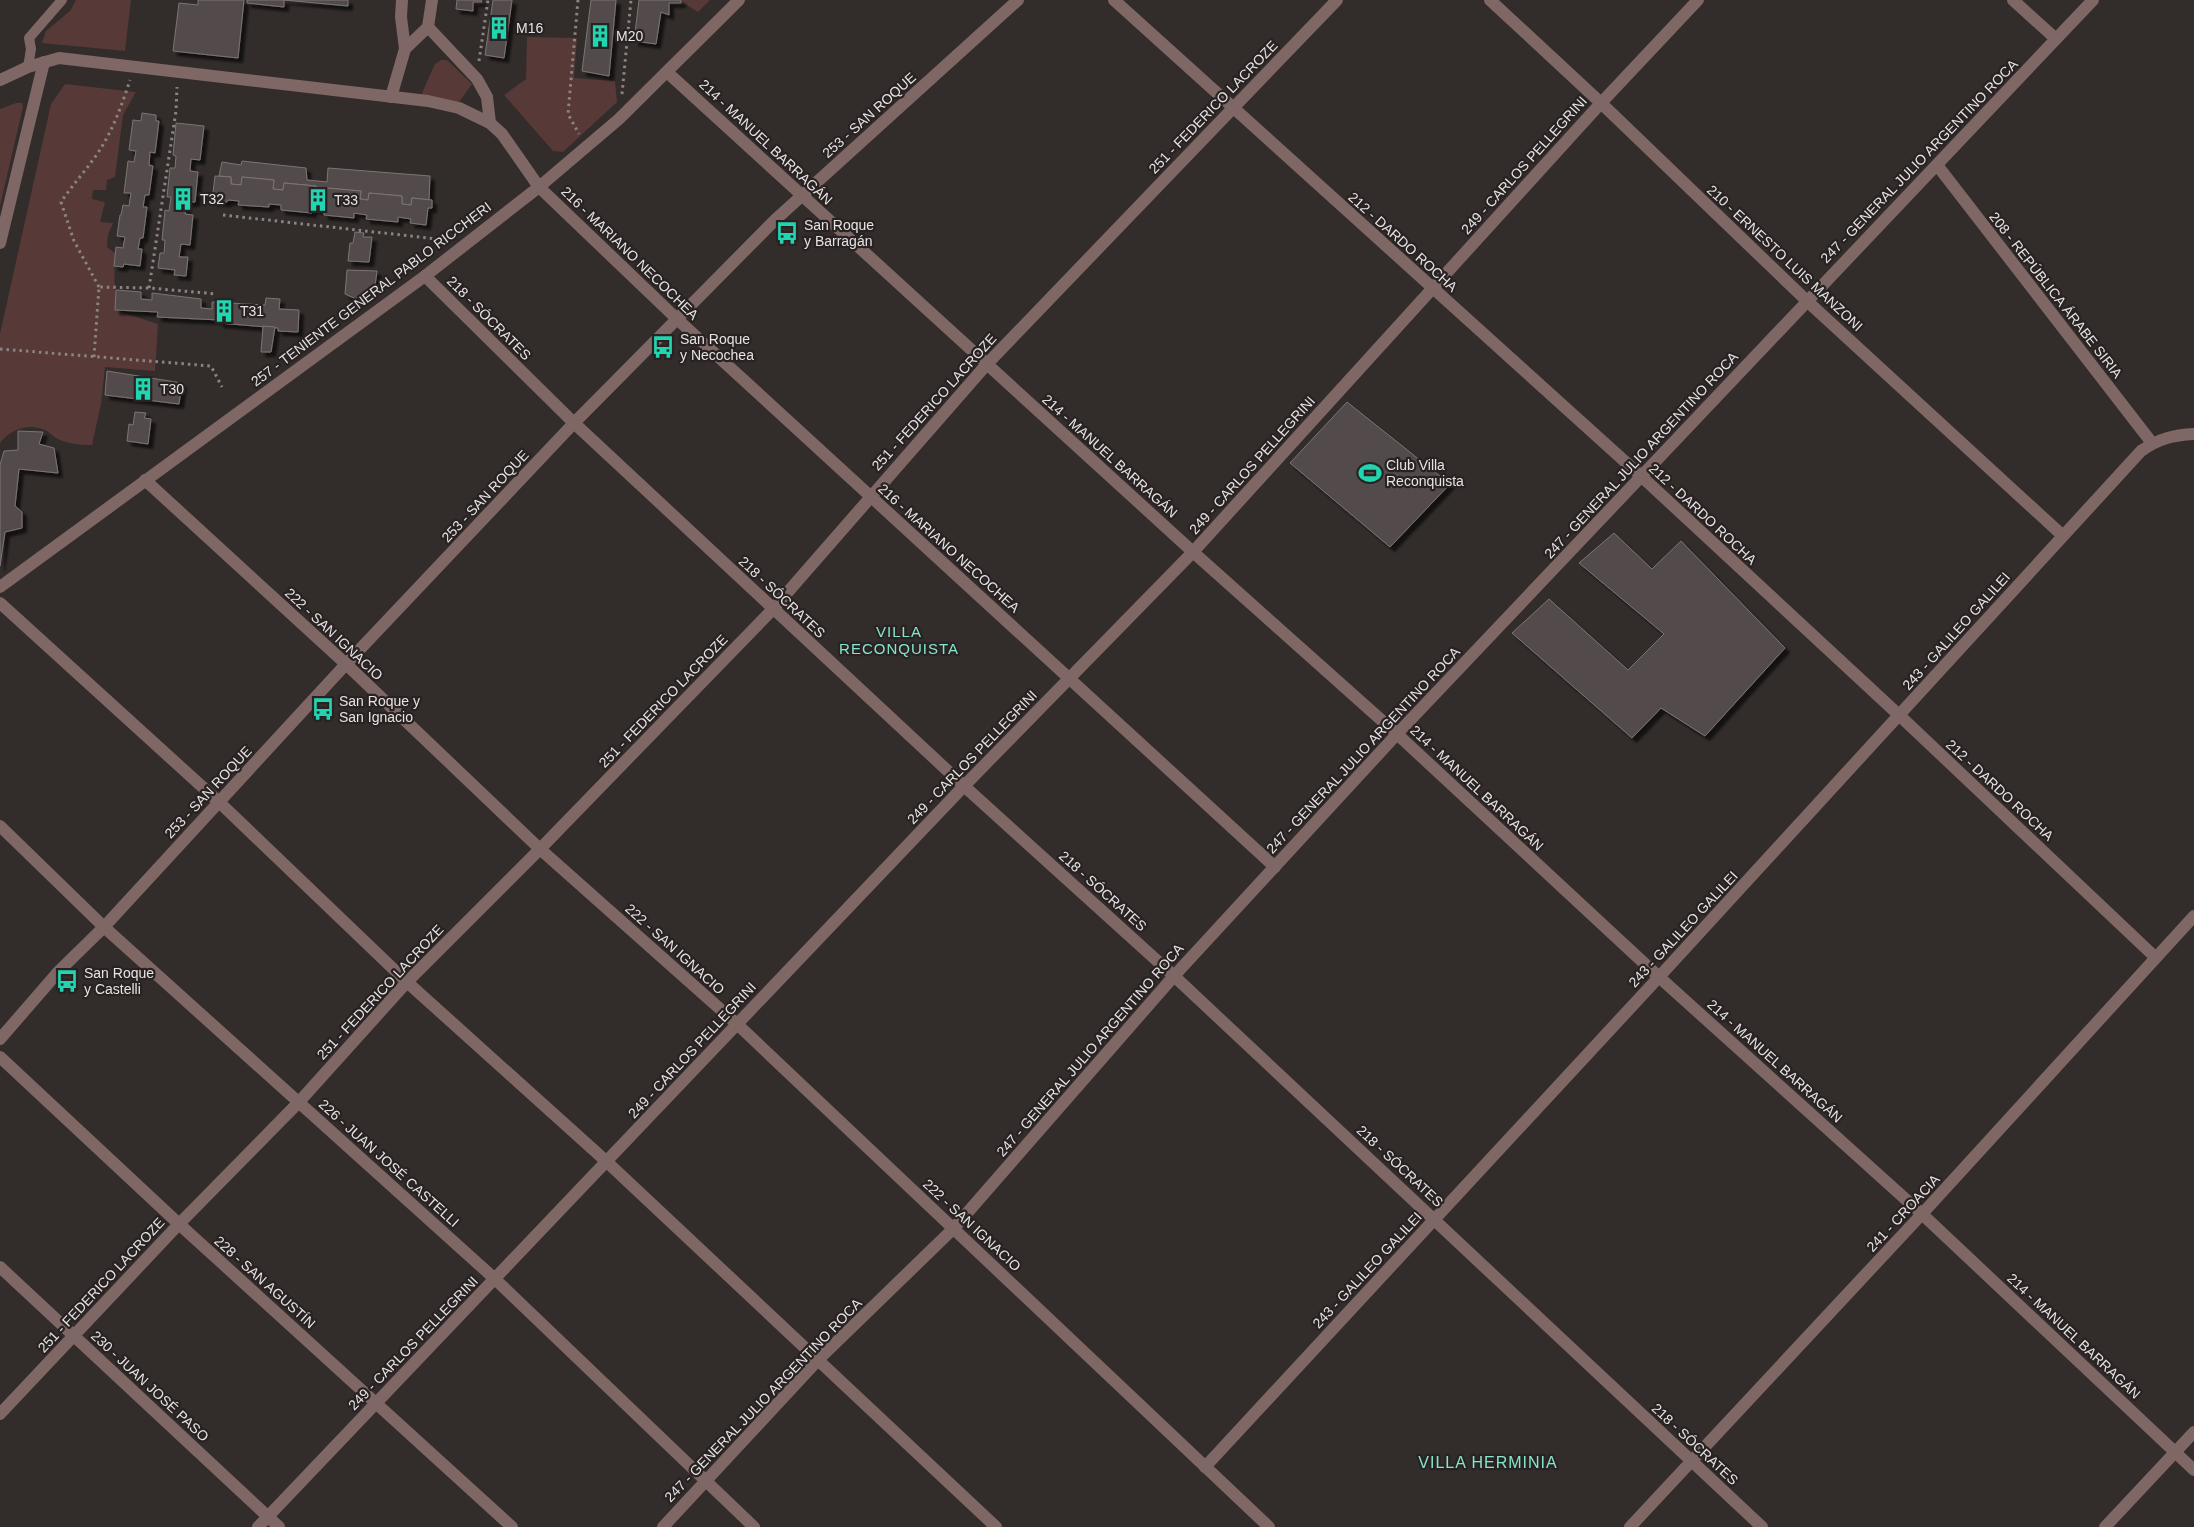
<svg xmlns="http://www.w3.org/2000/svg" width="2194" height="1527" font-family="Helvetica,sans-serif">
<defs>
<filter id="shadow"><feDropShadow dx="4.5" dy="4.5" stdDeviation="1" flood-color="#0009"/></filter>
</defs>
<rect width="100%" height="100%" fill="#322c2b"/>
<g fill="#573937">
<path d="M 76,0 L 131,0 L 125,51 L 42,43 L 46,31 L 70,11 Z"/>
<path d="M 682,0 L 710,0 L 698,12 L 682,2 Z"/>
<path d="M 527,37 L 577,38 L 574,78 L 615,81 L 617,102 L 563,152 L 553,151 L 504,95 L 526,79 Z"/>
<path d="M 441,60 L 447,60 L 472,84 L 457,105 L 427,102 L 422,93 L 435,64 Z"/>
<path d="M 65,84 L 136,92 L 123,115 L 115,177 L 107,180 L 106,190 L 93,190 L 92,199 L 105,202 L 100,222 L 113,223 L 108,235 L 107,247 L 115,253 C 113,272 116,291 115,310 L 158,324 L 155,371 L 105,367 L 101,404 L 92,445 C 80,445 68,444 58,439 C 53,437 50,432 45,430 C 28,423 11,429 0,443 L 0,334 L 51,104 Z"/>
<path d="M 16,103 L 22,103 L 23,107 L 0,206 L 0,109 Z"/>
</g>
<g fill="#534c4b" stroke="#7c7474" filter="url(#shadow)">
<path d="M 198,0 L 244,0 L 238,58 L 173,51 L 179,3 L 198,5 Z"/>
<path d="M 247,0 L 348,0 L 348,6 L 284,0 L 284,7 L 247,3 Z"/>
<path d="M 457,0 L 481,0 L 482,2 L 473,2 L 473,11 L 456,9 Z"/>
<path d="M 493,0 L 512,0 L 504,58 L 485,55 Z"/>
<path d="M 591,0 L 616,0 L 609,76 L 582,71 Z"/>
<path d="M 639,0 L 681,0 L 681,3 L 669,3 L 669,15 L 661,12 L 656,44 L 634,41 Z"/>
<path d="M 142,113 L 156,115 L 156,121 L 159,121 L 155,153 L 150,152 L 149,165 L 153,166 L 149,195 L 145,195 L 143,207 L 147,207 L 143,238 L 140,238 L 138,249 L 142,249 L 140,266 L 124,264 L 123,267 L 114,266 L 116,247 L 123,248 L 125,237 L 117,236 L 120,215 L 121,215 L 123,205 L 129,206 L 131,193 L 124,193 L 128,161 L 134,162 L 136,151 L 129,150 L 133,120 L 141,121 Z"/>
<path d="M 176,123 L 204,126 L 200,160 L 191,159 L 190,171 L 198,172 L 195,202 L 187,202 L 185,214 L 193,215 L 190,245 L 181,244 L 179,257 L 188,257 L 186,276 L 174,275 L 175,270 L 158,268 L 160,253 L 164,253 L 165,240 L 162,240 L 165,210 L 169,211 L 171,197 L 167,197 L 170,168 L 175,168 L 176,156 L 173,155 Z"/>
<path d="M 242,161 L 306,168 L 307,180 L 327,182 L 328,168 L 430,176 L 429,200 L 412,198 L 411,205 L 402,204 L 402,196 L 369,193 L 368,200 L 360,199 L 361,191 L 327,188 L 326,197 L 315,196 L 316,186 L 284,183 L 283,190 L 273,189 L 274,180 L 242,177 L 241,185 L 231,184 L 231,177 L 219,176 L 222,162 L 241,165 Z"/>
<path d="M 215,176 L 231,177 L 231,184 L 241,185 L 242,177 L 274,180 L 273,189 L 283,190 L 284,183 L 316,186 L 315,196 L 326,197 L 327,188 L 361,191 L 360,199 L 368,200 L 369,193 L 402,196 L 402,204 L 411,205 L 412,198 L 432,200 L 432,208 L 428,208 L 426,225 L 410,223 L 411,219 L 398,217 L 398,222 L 366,219 L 367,215 L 354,213 L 354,218 L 324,215 L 324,210 L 312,209 L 312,213 L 281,210 L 281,205 L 269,204 L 269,207 L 238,205 L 239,201 L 228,200 L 227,202 L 212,201 Z"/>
<path d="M 355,232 L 364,233 L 363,237 L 372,237 L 369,262 L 348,261 L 350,243 L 353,243 Z"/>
<path d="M 347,270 L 377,271 L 375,286 L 358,300 L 345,294 Z"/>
<path d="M 116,290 L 141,292 L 141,299 L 152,300 L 152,293 L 201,299 L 201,308 L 212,309 L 212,302 L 265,305 L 266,298 L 280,299 L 279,309 L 299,310 L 298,332 L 278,331 L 278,328 L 219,323 L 220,320 L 157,317 L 158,312 L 115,310 Z"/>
<path d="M 263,326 L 275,327 L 271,352 L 261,352 Z"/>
<path d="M 107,371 L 182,383 L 179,404 L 105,395 Z"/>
<path d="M 1347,402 L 1450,484 L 1390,547 L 1290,463 Z"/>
<path d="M 135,412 L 146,413 L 144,418 L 151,419 L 148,444 L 127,441 L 129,424 L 133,425 Z"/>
<path d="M 18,431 L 43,432 L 39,444 L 54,448 L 58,473 L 19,469 L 15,506 L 22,512 L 22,528 L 5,532 L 0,566 L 0,465 L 4,451 L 18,450 Z"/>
<path d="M 1614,533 L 1652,569 L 1681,541 L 1785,648 L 1705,736 L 1661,708 L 1632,738 L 1512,633 L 1549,599 L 1628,670 L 1664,634 L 1579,563 Z"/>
</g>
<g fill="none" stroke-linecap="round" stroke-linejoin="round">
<g stroke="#8a8584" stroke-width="3" stroke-dasharray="2.5 4" stroke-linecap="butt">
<path d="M 578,0 L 568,114 L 579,134"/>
<path d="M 479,61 L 488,0"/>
<path d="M 622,94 L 631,0"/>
<path d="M 223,215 L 446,240"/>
<path d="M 99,287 L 74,241 L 61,202 C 71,187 82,175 92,161 C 110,138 121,108 130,80"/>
<path d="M 149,288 L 176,111 L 177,87"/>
<path d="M 0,349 L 211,366 L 222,387"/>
<path d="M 94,357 L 99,287 L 149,288 L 217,294"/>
</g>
<path stroke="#7f6765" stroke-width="10" d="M 28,67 L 31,49 L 29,38 L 62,0"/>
<g stroke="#7f6765" stroke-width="12">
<path d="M 402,0 L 401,17 L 405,49"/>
<path d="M 1114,0 L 1641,476 L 1900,716 L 2155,957"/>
<path d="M 1490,0 L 1601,103 L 1807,301 L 2062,535"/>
<path d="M 2013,0 L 2056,39"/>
<path d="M 428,27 L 477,79 L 487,97 L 490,123"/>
<path d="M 668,73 L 1193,552 L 1397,734 L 1659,977 L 1922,1214 L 2194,1470"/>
<path d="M 0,80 L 28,67 L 59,58 L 428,101 L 459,108 L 490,123 L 502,134 L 539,187 L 677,319 L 1275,867"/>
<path d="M 391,97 L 405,49 L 428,27 L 432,0"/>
<path d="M 1937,165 L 2152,443"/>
<path d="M 0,243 L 44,62"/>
<path d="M 425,276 L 574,423 L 964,786 L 1174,976 L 1762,1527"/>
<path d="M 145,480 L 346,664 L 540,849 L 737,1024 L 1269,1527"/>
<path d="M 0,587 L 425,276 L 539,187 L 619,119 L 739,0"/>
<path d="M 0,603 L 219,802 L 407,982 L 607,1162 L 996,1527"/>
<path d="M 0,826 L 104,927 L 495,1279 L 754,1527"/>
<path d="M 0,1039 L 59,971 L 104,927 L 346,664 L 574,423 L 775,220 L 1018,0"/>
<path d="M 0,1057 L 179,1224 L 512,1527"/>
<path d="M 0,1267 L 279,1527"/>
<path d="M 0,1414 L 179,1224 L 299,1102 L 407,982 L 540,849 L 773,609 L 987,364 L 1337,0"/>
<path d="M 1205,1467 L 1659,977 L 2141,451 C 2158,439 2173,435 2194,434"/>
<path d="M 258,1527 L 964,786 L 1193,552 L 1601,103 L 1698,0"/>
<path d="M 663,1527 L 819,1359 L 954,1228 L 1174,976 L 1397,734 L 2093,0"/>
<path d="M 1630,1527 L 1922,1214 L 2194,916"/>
<path d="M 2105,1527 L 2194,1432"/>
</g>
</g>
<defs>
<symbol id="building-bare" viewBox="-9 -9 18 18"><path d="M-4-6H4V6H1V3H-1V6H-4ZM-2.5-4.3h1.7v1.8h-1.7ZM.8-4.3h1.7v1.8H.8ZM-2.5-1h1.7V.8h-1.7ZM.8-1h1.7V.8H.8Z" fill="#20d5b0" stroke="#282222" stroke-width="2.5" paint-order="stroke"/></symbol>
<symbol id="bus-bare" viewBox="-9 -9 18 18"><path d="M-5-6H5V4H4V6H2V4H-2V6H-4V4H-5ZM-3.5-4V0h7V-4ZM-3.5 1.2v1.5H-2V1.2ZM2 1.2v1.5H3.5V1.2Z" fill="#20d5b0" stroke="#282222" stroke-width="2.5" paint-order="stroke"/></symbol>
<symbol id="stadium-bare" viewBox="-9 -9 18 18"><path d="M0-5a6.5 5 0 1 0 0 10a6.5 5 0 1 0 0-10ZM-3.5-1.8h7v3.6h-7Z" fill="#20d5b0" stroke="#282222" stroke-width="2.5" paint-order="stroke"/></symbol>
</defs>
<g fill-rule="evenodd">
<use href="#building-bare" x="483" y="12" width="32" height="32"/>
<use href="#building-bare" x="584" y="20" width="32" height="32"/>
<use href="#building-bare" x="167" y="183" width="32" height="32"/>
<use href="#building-bare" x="302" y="184" width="32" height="32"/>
<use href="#bus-bare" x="771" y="217" width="32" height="32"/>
<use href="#building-bare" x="208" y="295" width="32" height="32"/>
<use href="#bus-bare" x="647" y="331" width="32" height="32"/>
<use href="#building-bare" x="127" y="373" width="32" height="32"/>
<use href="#stadium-bare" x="1354" y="457" width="32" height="32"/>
<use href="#bus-bare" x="307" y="693" width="32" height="32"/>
<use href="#bus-bare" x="51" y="965" width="32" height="32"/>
</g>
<g text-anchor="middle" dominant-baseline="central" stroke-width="4.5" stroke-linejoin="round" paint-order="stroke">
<g font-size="14" fill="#e7e3e3" stroke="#282222" text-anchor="start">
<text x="516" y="28">M16</text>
<text x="616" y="36">M20</text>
<text x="200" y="199">T32</text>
<text x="334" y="200">T33</text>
<text x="804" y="225">San Roque<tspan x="804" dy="16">y Barragán</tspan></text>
<text x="240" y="311">T31</text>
<text x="680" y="339">San Roque<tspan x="680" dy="16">y Necochea</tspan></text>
<text x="160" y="389">T30</text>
<text x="1386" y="465">Club Villa<tspan x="1386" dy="16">Reconquista</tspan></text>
<text x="339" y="701">San Roque y<tspan x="339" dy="16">San Ignacio</tspan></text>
<text x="84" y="973">San Roque<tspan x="84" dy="16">y Castelli</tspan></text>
</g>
<g font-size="14" fill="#e7e3e3" stroke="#282222">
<text transform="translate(1213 107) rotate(-46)">251 - FEDERICO LACROZE</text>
<text transform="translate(869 115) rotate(-42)">253 - SAN ROQUE</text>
<text transform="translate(766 142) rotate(43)">214 - MANUEL BARRAGÁN</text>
<text transform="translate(1919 161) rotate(-46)">247 - GENERAL JULIO ARGENTINO ROCA</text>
<text transform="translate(1524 165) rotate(-48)">249 - CARLOS PELLEGRINI</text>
<text transform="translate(1403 242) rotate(42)">212 - DARDO ROCHA</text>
<text transform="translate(630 253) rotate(44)">216 - MARIANO NECOCHEA</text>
<text transform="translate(1785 258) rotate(43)">210 - ERNESTO LUIS MANZONI</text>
<text transform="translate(371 294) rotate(-37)">257 - TENIENTE GENERAL PABLO RICCHERI</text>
<text transform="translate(2056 295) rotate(52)">208 - REPÚBLICA ÁRABE SIRIA</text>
<text transform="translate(489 318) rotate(45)">218 - SÓCRATES</text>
<text transform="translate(934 402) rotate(-48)">251 - FEDERICO LACROZE</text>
<text transform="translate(1641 455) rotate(-47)">247 - GENERAL JULIO ARGENTINO ROCA</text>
<text transform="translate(1110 456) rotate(42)">214 - MANUEL BARRAGÁN</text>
<text transform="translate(1252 465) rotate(-48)">249 - CARLOS PELLEGRINI</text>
<text transform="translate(485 496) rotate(-47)">253 - SAN ROQUE</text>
<text transform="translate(1703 514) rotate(43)">212 - DARDO ROCHA</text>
<text transform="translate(949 548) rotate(42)">216 - MARIANO NECOCHEA</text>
<text transform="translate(782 597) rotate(43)">218 - SÓCRATES</text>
<text transform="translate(1956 631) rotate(-48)">243 - GALILEO GALILEI</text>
<text transform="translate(334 634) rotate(43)">222 - SAN IGNACIO</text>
<text transform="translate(663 701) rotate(-46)">251 - FEDERICO LACROZE</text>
<text transform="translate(1363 750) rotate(-47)">247 - GENERAL JULIO ARGENTINO ROCA</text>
<text transform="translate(972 757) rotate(-46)">249 - CARLOS PELLEGRINI</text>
<text transform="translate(1477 788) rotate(43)">214 - MANUEL BARRAGÁN</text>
<text transform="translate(2000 790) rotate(43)">212 - DARDO ROCHA</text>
<text transform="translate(208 792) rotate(-47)">253 - SAN ROQUE</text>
<text transform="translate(1103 891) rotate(42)">218 - SÓCRATES</text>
<text transform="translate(1683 929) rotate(-47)">243 - GALILEO GALILEI</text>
<text transform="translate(675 949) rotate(42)">222 - SAN IGNACIO</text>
<text transform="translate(380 992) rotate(-47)">251 - FEDERICO LACROZE</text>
<text transform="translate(692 1050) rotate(-47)">249 - CARLOS PELLEGRINI</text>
<text transform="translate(1090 1050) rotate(-49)">247 - GENERAL JULIO ARGENTINO ROCA</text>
<text transform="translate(1775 1061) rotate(42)">214 - MANUEL BARRAGÁN</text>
<text transform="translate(389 1163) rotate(42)">226 - JUAN JOSÉ CASTELLI</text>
<text transform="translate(1400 1166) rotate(43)">218 - SÓCRATES</text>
<text transform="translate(1903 1213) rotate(-47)">241 - CROACIA</text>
<text transform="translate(972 1225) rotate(43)">222 - SAN IGNACIO</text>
<text transform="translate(1367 1270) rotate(-47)">243 - GALILEO GALILEI</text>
<text transform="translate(265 1282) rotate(42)">228 - SAN AGUSTÍN</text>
<text transform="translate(101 1285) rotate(-47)">251 - FEDERICO LACROZE</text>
<text transform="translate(2074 1336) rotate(43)">214 - MANUEL BARRAGÁN</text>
<text transform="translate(413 1343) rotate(-46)">249 - CARLOS PELLEGRINI</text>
<text transform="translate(150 1386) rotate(43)">230 - JUAN JOSÉ PASO</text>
<text transform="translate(763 1400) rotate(-46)">247 - GENERAL JULIO ARGENTINO ROCA</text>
<text transform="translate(1695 1444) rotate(43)">218 - SÓCRATES</text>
</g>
<g font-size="15" letter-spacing="1" fill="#85e5ca" stroke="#282222">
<text x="899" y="631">VILLA<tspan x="899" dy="17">RECONQUISTA</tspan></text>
</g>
<g font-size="16" letter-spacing="1" fill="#85e5ca" stroke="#282222">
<text x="1488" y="1462">VILLA HERMINIA</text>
</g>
</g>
</svg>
